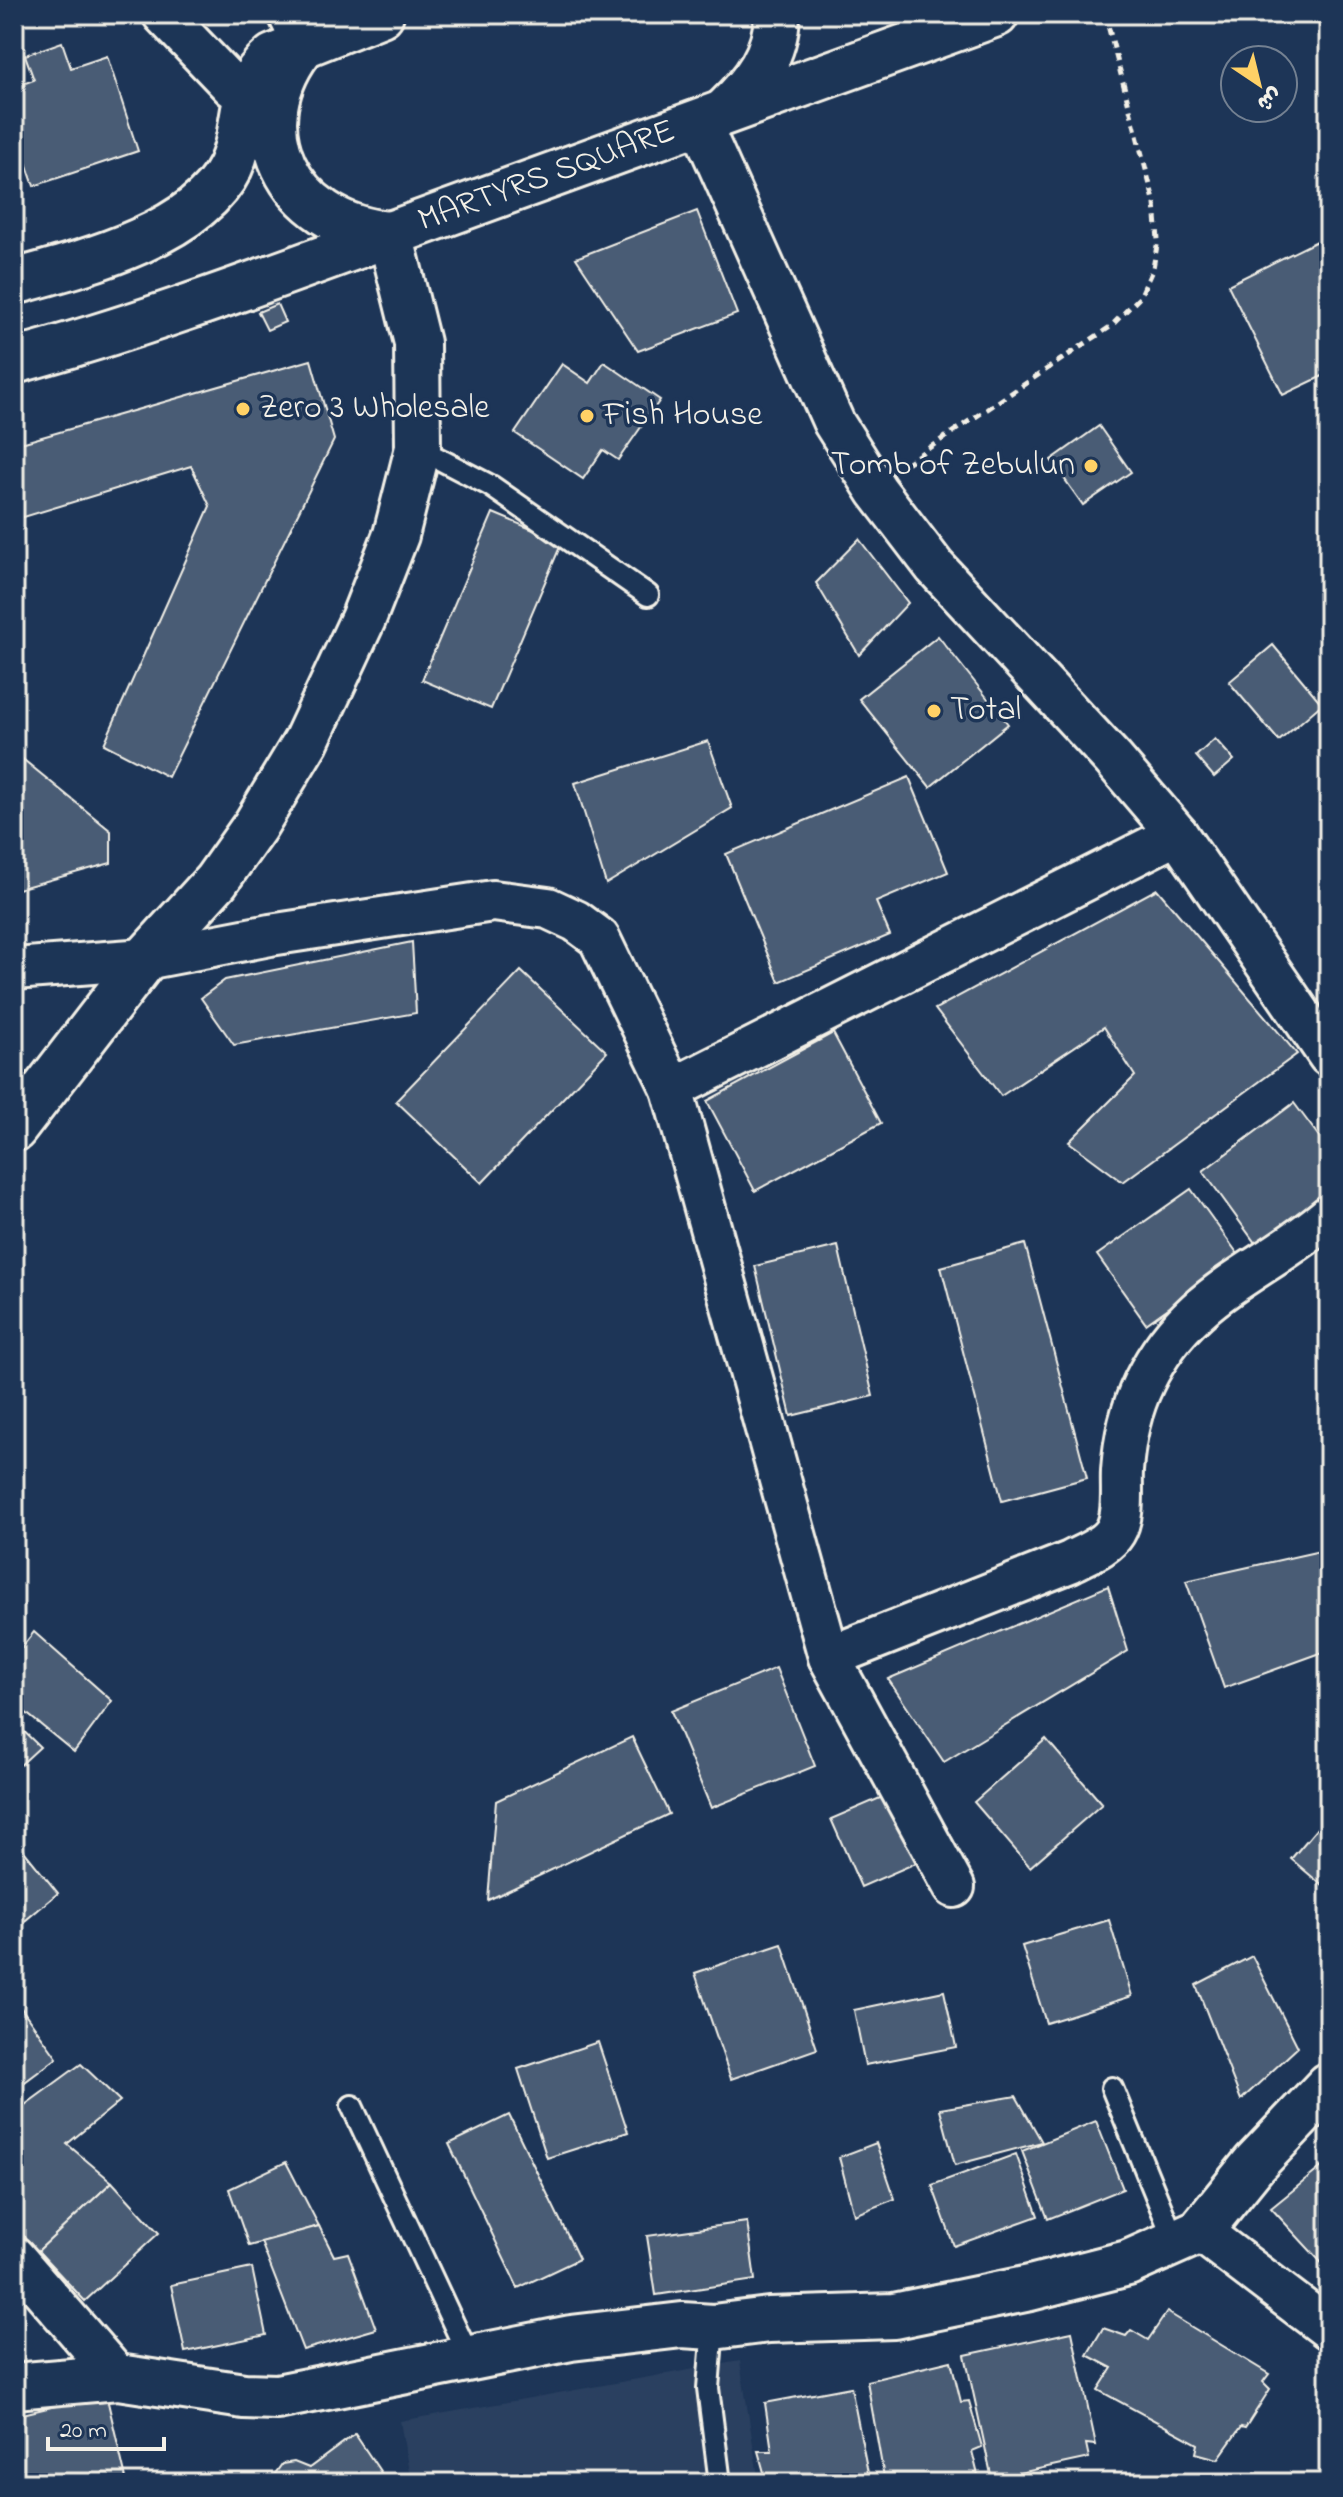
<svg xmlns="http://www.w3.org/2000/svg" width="1343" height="2497" font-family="'Indie Flower','Playpen Sans Arabic',sans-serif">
<rect width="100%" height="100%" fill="#1d3557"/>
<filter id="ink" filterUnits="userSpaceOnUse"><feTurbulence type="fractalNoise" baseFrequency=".0125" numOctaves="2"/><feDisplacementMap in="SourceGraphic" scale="16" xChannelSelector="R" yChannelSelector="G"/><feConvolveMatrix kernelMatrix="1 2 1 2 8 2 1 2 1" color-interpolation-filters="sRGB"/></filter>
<g filter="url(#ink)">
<path fill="#2a4060" d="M 740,2361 L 759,2483 L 411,2483 L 400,2421 Z"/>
<g fill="#485b74" stroke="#f4f1e8" stroke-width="2">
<path d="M 62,42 L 71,68 L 107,56 L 138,151 L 34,186 L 14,127 L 14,87 L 34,80 L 25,55 Z"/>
<path d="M 697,211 L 737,314 L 638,351 L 576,258 Z"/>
<path d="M 1329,235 L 1329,373 L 1283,395 L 1228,285 Z"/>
<path d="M 277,304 L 285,322 L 267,330 L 258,312 Z"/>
<path d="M 311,360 L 334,440 L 168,777 L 104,744 L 210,506 L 191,466 L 14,520 L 14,445 Z"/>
<path d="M 604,362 L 660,400 L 618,460 L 603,450 L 583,479 L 515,433 L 562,364 L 590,383 Z"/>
<path d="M 1099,426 L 1131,472 L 1083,505 L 1051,460 Z"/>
<path d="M 493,513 L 562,542 L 491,709 L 422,680 Z"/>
<path d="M 859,539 L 908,603 L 859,655 L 816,583 Z"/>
<path d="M 938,636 L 1008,724 L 930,787 L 859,699 Z"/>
<path d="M 1273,645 L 1322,704 L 1279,741 L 1229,682 Z"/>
<path d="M 1215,739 L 1234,760 L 1214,777 L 1196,756 Z"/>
<path d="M 708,741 L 732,808 L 606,884 L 575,783 Z"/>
<path d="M 14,752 L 111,831 L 111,863 L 14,890 Z"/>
<path d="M 909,777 L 948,872 L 876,902 L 890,935 L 779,982 L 726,854 Z"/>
<path d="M 1157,889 L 1297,1054 L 1123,1182 L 1069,1142 L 1135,1076 L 1104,1027 L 1001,1096 L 935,1009 Z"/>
<path d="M 412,942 L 416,1013 L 234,1045 L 201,998 L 225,980 Z"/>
<path d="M 521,971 L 607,1052 L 482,1183 L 396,1101 Z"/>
<path d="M 833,1033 L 881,1123 L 755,1191 L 707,1101 Z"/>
<path d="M 1294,1103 L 1329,1150 L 1329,1195 L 1258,1247 L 1203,1171 Z"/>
<path d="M 1191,1189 L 1240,1257 L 1146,1324 L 1097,1255 Z"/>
<path d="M 1025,1244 L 1087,1478 L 1002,1501 L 941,1267 Z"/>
<path d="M 838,1246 L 873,1396 L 791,1416 L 755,1266 Z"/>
<path d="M 1329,1549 L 1329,1650 L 1224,1688 L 1186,1581 Z"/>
<path d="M 1108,1586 L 1128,1651 L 944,1762 L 888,1679 Z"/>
<path d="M 34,1632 L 112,1701 L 74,1752 L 14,1703 L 14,1657 Z"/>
<path d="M 776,1668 L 815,1766 L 711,1808 L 671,1711 Z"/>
<path d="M 14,1722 L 40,1747 L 14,1771 Z"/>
<path d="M 632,1737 L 669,1814 L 488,1900 L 496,1801 Z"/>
<path d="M 1046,1739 L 1102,1804 L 1030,1867 L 974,1802 Z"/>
<path d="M 887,1795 L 916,1863 L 861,1887 L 831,1819 Z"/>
<path d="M 1329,1814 L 1329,1891 L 1291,1859 Z"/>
<path d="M 20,1846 L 58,1893 L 14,1930 L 14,1851 Z"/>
<path d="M 1109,1920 L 1132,1996 L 1046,2023 L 1022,1946 Z"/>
<path d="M 782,1944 L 817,2049 L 731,2079 L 695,1973 Z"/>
<path d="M 1252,1956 L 1298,2047 L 1241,2100 L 1196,1985 Z"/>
<path d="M 944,1991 L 956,2047 L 865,2065 L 854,2010 Z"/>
<path d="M 14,1998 L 57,2058 L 14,2090 Z"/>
<path d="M 598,2042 L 628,2132 L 547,2158 L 518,2069 Z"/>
<path d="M 81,2064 L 120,2101 L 67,2144 L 112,2182 L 38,2251 L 14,2226 L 14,2113 Z"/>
<path d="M 1016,2096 L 1042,2142 L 955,2165 L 940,2109 Z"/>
<path d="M 509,2115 L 579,2259 L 518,2288 L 449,2144 Z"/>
<path d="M 1096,2121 L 1123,2189 L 1048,2219 L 1022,2151 Z"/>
<path d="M 876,2143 L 895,2199 L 854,2215 L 839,2157 Z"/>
<path d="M 1016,2154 L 1038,2216 L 954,2246 L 932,2185 Z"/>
<path d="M 1329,2161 L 1329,2271 L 1271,2208 Z"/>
<path d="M 286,2162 L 319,2226 L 249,2246 L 229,2189 Z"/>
<path d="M 112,2182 L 159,2233 L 85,2301 L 38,2251 Z"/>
<path d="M 747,2222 L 755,2280 L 656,2295 L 647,2236 Z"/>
<path d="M 319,2226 L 334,2256 L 348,2253 L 376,2329 L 303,2350 L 261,2242 Z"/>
<path d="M 252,2268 L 266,2335 L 185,2352 L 171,2285 Z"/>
<path d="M 1167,2312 L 1269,2374 L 1263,2382 L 1270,2389 L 1245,2428 L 1241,2427 L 1218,2459 L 1196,2453 L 1198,2444 L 1098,2390 L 1112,2368 L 1087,2355 L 1103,2328 L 1126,2336 L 1131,2330 L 1148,2340 Z"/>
<path d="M 1072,2332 L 1096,2445 L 1086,2444 L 1089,2458 L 992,2479 L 965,2355 Z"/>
<path d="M 951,2361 L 961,2402 L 969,2401 L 982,2447 L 972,2451 L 979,2479 L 962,2483 L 885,2483 L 867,2381 Z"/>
<path d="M 851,2387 L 870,2483 L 767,2483 L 758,2451 L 772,2451 L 765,2403 Z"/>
<path d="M 106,2394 L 127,2483 L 14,2483 L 14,2416 Z"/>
<path d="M 355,2434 L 388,2483 L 273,2483 L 272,2478 L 282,2464 L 294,2462 L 309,2468 Z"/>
<path d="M 225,2476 L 228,2483 L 210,2483 Z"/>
</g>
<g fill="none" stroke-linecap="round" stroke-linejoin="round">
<defs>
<g id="lane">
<path d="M 418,448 L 491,486 L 648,595"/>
<path d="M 1112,2088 L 1175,2242"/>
<path d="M 352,2106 L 470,2359"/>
<path d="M 713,2327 L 708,2388 L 720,2483"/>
</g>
<g id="street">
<path d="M 163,14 L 232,86 L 271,114"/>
<path d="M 699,121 L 834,423 L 877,491 L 935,567 L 1113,759 L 1177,834 L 1329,1056"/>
<path d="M 14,969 L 145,959 L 270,935 L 493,901 L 548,908 L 576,921 L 599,938 L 672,1089 L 829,1657"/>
<path d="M 672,1089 L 1177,834"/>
<path d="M 954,1887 L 829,1657 L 1070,1562 C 1084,1554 1106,1547 1115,1532 C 1125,1515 1121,1489 1122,1471 C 1124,1440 1131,1409 1144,1382 C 1188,1292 1259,1275 1329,1216"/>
<path d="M 1200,2231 L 1329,2329"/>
<path d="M 14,2257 L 118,2377"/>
</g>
<g id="secondary">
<path d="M 291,14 L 305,43"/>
<path d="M 14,1129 L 145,959 L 216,881 L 255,826 L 306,741 L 363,619 L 396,535 L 418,448 L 417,343 L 390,234"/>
<path d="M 14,2386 L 118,2377 L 244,2396 L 277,2397 L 571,2338 L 682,2325 L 713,2327 L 769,2320 L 894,2316 L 1030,2288 L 1128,2263 L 1200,2231 L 1255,2163 L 1329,2085"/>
</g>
<g id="primary">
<path d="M 305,43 C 237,125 288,226 390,234"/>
<path d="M 727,109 C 755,82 776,55 777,14"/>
<path d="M 14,282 C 80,264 197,235 230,167 C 249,127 234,89 273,57 L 381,14"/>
<path id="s1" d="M 14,361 C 143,326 267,279 393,233 C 594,159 795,87 996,14"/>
</g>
</defs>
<use href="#lane" stroke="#f4f1e8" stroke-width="26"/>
<use href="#street" stroke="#f4f1e8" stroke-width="46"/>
<use href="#secondary" stroke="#f4f1e8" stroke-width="50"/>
<use href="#primary" stroke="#f4f1e8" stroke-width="50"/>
<path stroke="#f4f1e8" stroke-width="5" stroke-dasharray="8 6" stroke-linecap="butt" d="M 905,464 L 1110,327 L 1140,297 L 1153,268 L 1158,240 L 1155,204 L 1105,14"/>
<use href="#lane" stroke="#1d3557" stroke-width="20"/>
<use href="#street" stroke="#1d3557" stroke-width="40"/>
<use href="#secondary" stroke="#1d3557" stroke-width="44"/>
<use href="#primary" stroke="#1d3557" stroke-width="44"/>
</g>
</g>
<g fill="#ffd166" stroke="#1d3557" stroke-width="3">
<circle cx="243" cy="409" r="8"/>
<circle cx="587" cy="416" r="8"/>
<circle cx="1091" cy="466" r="8"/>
<circle cx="934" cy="711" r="8"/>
</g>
<g text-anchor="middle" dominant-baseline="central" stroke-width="7" stroke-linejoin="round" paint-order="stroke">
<g font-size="34" fill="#f4f1e8" stroke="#1d3557">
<text stroke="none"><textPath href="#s1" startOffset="564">MARTYRS SQUARE</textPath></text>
</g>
<g font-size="34" fill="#f4f1e8" stroke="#1d3557" text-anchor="start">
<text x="259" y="409">Zero 3 Wholesale</text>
<text x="603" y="416">Fish House</text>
<text x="1075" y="466" text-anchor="end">Tomb of Zebulun</text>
<text x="950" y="711">Total</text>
</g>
</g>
<rect width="1343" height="2497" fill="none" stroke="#1d3557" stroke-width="48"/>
<rect x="24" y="24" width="1295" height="2449" fill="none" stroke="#f4f1e8" stroke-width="3" filter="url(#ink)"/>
<g transform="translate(1259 84) rotate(145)"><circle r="38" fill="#1d3557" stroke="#738091" stroke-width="2"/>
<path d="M0-6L14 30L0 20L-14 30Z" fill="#ffd166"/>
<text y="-12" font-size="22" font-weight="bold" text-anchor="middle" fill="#f4f1e8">ش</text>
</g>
<path d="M48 2437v12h116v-12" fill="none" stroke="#f4f1e8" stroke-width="4"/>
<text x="60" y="2437" font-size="24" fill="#f4f1e8" stroke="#1d3557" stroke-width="6" paint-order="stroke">20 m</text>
</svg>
